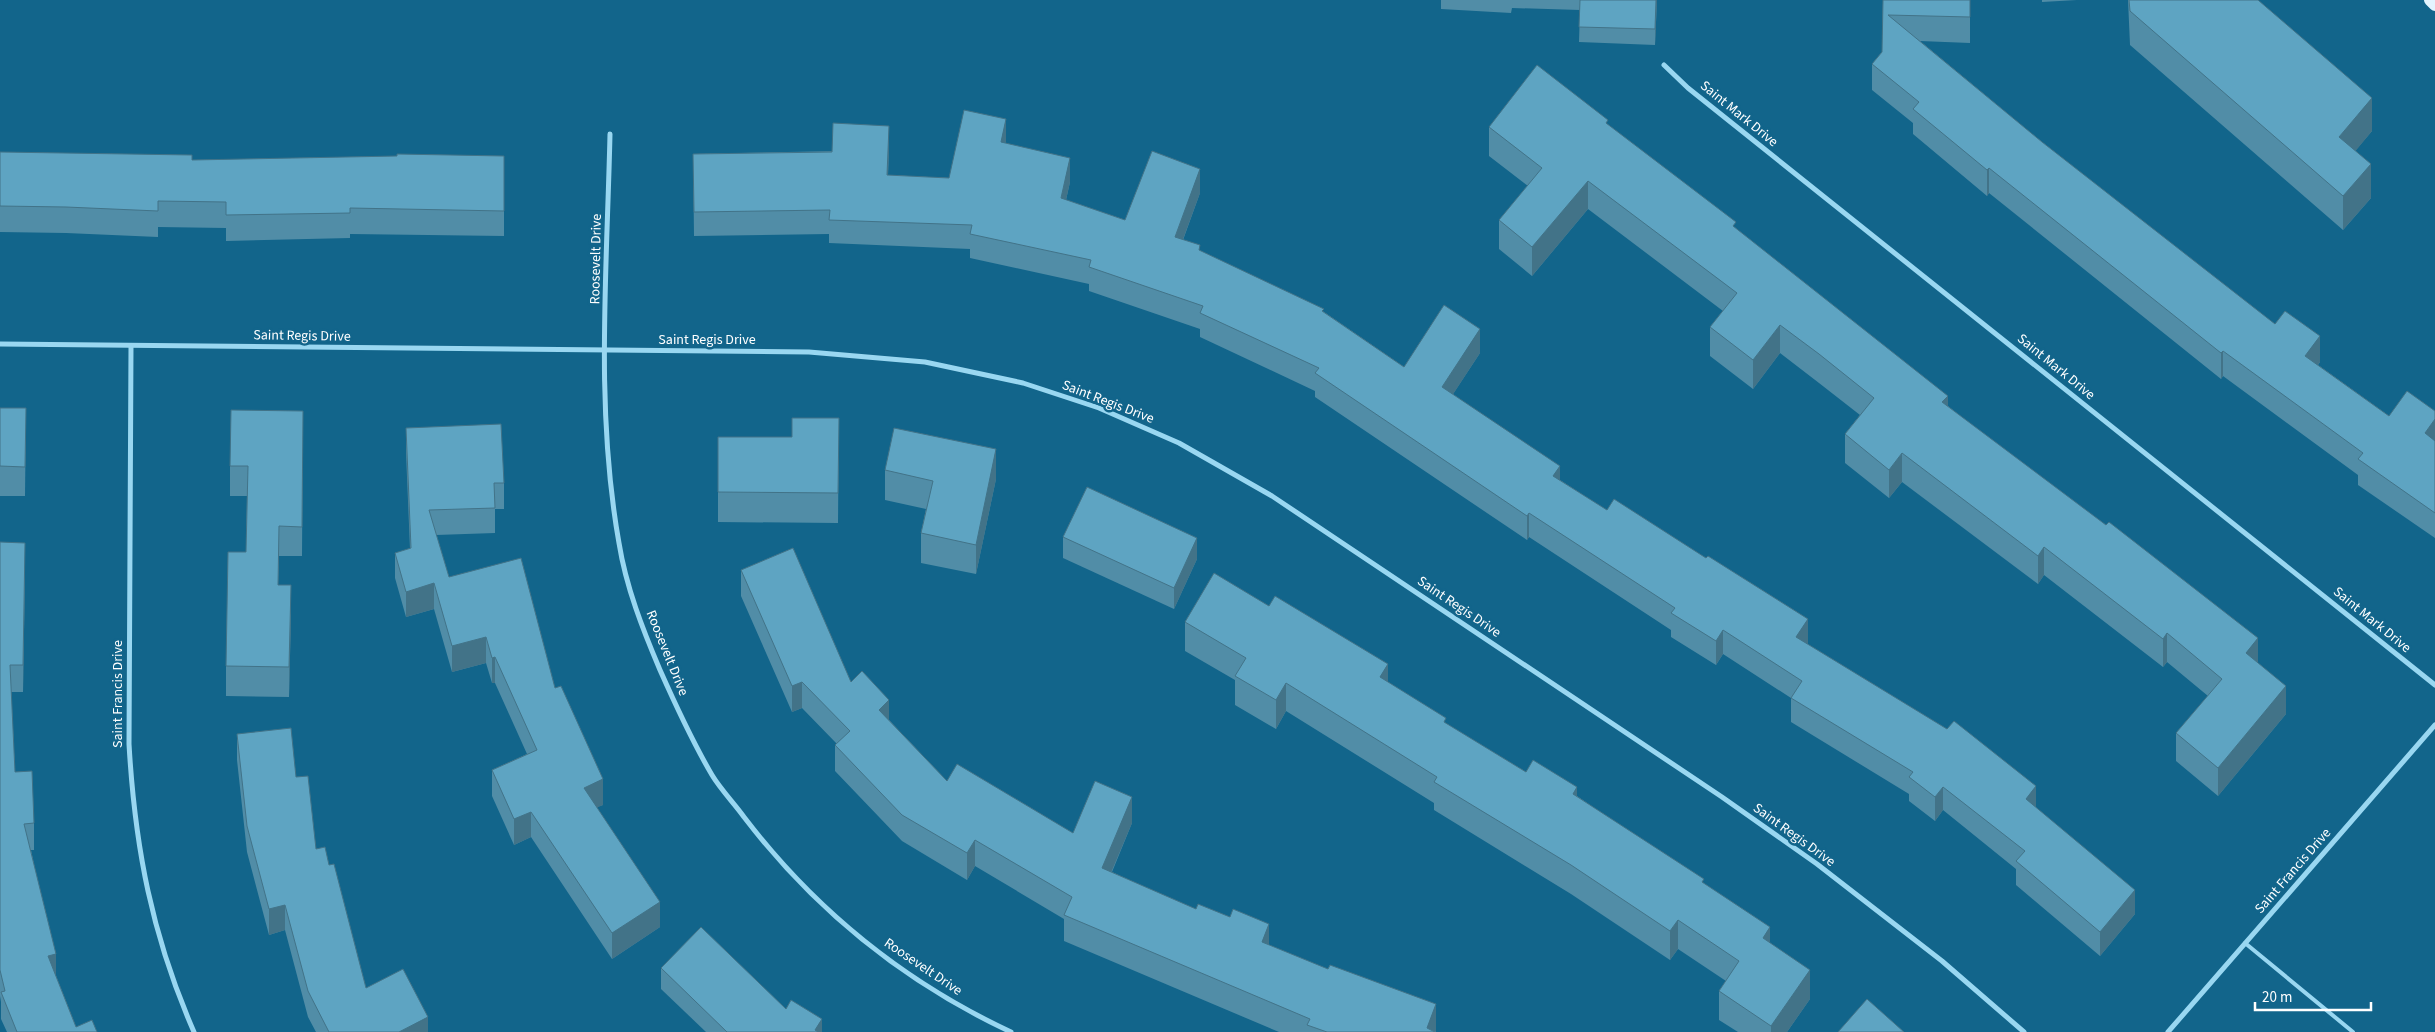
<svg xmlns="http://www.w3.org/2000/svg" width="2435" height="1032" font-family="'Source Sans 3',sans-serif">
<rect width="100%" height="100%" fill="#12658b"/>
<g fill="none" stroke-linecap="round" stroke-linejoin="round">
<path stroke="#99d7f1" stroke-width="4" d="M 2245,943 L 2353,1032"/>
<g stroke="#99d7f1" stroke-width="5">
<path d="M 1664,65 L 1688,88 L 2435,685"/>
<path d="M 610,134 C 607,270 595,409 619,543 C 626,587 643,630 660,670 C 676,706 692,741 712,775 C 721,790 734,803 744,817 C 815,910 906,983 1011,1032"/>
<path d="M 0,344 L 809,352 L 925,362 L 1023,383 L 1099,408 L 1179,443 L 1272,496 L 1722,797 L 1817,864 L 1942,961 L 2024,1032"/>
<path d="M 131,346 L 129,744 C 135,848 152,936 194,1032"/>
<path d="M 2168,1032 L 2435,725"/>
</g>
<path stroke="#e3f5ff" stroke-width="12" d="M 2430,0 L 2435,5"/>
</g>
<g fill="#518da7">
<path d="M 1441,0 L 1657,0 L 1655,45 L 1579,42 L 1580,10 L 1512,8 L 1511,13 L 1441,9 Z"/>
<path d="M 1883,0 L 1970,0 L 1970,43 L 1920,41 L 2042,142 L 2320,362 L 2318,365 L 2389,416 L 2435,411 L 2435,538 L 2358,485 L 2358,475 L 2223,376 L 2221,379 L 1989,193 L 1987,196 L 1913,134 L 1913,123 L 1872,90 L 1872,64 L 1882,52 Z"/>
<path d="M 2042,0 L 2077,0 L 2042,2 Z"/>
<path d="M 2128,0 L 2258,0 L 2372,131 L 2355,151 L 2371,198 L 2343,230 L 2130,45 Z"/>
<path d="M 1608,125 L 1736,229 L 1948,406 L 2258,663 L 2286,714 L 2218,796 L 2176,761 L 2176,733 L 2208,696 L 2167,662 L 2163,667 L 2044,575 L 2038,584 L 1902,482 L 1889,498 L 1845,463 L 1845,434 L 1860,415 L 1819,383 L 1780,353 L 1753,389 L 1710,356 L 1710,327 L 1723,311 L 1588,209 L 1532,276 L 1499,249 L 1499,220 L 1528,186 L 1489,156 L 1489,127 Z"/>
<path d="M 1006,143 L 1070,182 L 1066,200 L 1125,220 L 1200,193 L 1183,240 L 1200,251 L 1324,312 L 1404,367 L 1480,353 L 1453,394 L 1560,480 L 1808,643 L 1807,644 L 2036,808 L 2135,914 L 2100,956 L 2016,885 L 2016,869 L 1943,810 L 1935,821 L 1909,801 L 1909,794 L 1791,722 L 1791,698 L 1723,654 L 1716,665 L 1671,637 L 1671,630 L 1529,537 L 1527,540 L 1315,397 L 1315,391 L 1200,337 L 1200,329 L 1089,291 L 1089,284 L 970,258 L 970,249 L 829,243 L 829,234 L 694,236 L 693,154 L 889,150 L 888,175 L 949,178 Z"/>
<path d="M 0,152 L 192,160 L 504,182 L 504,236 L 350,234 L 350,238 L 226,241 L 226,228 L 158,227 L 158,237 L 66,233 L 0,232 Z"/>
<path d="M 0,408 L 26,408 L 25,496 L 0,496 Z"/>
<path d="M 303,411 L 302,556 L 279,556 L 278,585 L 291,615 L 289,697 L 226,696 L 226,666 L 246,552 L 247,496 L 230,496 L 230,466 Z"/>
<path d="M 839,418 L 838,523 L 718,522 L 718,437 L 792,437 Z"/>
<path d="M 406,428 L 504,483 L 504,509 L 495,509 L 495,533 L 436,535 L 449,577 L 555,688 L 603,805 L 597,807 L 660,927 L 612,959 L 531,837 L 514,845 L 492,796 L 492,770 L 527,754 L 495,683 L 492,683 L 486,663 L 452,672 L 434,609 L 406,617 L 395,578 L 395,553 L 410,549 L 406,453 Z"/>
<path d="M 885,470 L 996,479 L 976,574 L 921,563 L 921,533 L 926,509 L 885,500 Z"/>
<path d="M 1063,537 L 1197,559 L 1174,609 L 1063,558 Z"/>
<path d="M 0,542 L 25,569 L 23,692 L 11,692 L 15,772 L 34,823 L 34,850 L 31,850 L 56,976 L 76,1027 L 97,1032 L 7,1032 L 1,1019 L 1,1002 L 0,996 Z"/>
<path d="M 741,570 L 889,720 L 947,781 L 1073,833 L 1132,823 L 1112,872 L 1269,945 L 1436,1030 L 1436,1032 L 1279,1032 L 1064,941 L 1064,919 L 975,866 L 967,880 L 902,841 L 835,771 L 835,745 L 837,744 L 802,708 L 792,712 L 741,596 Z"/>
<path d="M 1185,622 L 1388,682 L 1446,724 L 1526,772 L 1577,796 L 1704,884 L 1770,943 L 1810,999 L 1787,1032 L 1738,1032 L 1719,1020 L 1719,991 L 1726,981 L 1678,949 L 1670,960 L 1571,894 L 1434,810 L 1434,803 L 1286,711 L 1276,729 L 1235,705 L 1235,680 L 1185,651 Z"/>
<path d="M 237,734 L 296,777 L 316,849 L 329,865 L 366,988 L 428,1032 L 316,1032 L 308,1017 L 285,930 L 269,935 L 247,852 L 237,760 Z"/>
<path d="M 661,968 L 786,1009 L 822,1032 L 706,1032 L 661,989 Z"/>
</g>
<g fill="#427388">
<path d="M 1656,0 L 1657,0 L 1655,45 L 1655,29 Z"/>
<path d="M 2372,98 L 2372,131 L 2339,171 L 2339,137 Z"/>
<path d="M 1006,119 L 1006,143 L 1001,142 Z"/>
<path d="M 889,126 L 889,150 L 887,199 L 887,175 Z"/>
<path d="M 1070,158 L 1070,182 L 1061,222 L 1061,198 Z"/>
<path d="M 2371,164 L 2371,198 L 2343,230 L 2343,196 Z"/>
<path d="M 1989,168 L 1989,193 L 1987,196 L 1987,170 Z"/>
<path d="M 1200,169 L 1200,193 L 1175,261 L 1175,237 Z"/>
<path d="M 1588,181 L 1588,209 L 1532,276 L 1532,247 Z"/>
<path d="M 1780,325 L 1780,353 L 1753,389 L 1753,360 Z"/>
<path d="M 1480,329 L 1480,353 L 1442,411 L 1442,387 Z"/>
<path d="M 2320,336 L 2320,362 L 2305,382 L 2305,356 Z"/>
<path d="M 2223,351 L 2223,376 L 2221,379 L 2221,353 Z"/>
<path d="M 1948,396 L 1948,424 L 1942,402 Z"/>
<path d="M 2435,419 L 2435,445 L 2425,433 Z"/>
<path d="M 996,449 L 996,479 L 976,574 L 976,545 Z"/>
<path d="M 1902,453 L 1902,482 L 1889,498 L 1889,470 Z"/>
<path d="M 1560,466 L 1560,490 L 1553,476 Z"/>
<path d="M 1529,513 L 1529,537 L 1527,540 L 1527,516 Z"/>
<path d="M 1197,538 L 1197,559 L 1174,609 L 1174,588 Z"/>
<path d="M 25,543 L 25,569 L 23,692 L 23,665 Z"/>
<path d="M 2044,547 L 2044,575 L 2038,584 L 2038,556 Z"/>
<path d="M 434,583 L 434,609 L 406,617 L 406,592 Z"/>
<path d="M 291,585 L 291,615 L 289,697 L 289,667 Z"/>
<path d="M 1808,619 L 1808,643 L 1796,661 L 1796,637 Z"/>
<path d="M 1723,630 L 1723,654 L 1716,665 L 1716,641 Z"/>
<path d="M 2167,633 L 2167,662 L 2163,667 L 2163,639 Z"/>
<path d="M 486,637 L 486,663 L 452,672 L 452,646 Z"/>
<path d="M 2258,638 L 2258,667 L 2246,653 Z"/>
<path d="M 495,657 L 495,683 L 492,683 L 492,658 Z"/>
<path d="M 1388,664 L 1388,692 L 1380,677 Z"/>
<path d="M 802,682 L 802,708 L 792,712 L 792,686 Z"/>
<path d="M 1286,683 L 1286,711 L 1276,729 L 1276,700 Z"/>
<path d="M 2286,686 L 2286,714 L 2218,796 L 2218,768 Z"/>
<path d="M 889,700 L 889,726 L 879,710 Z"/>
<path d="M 603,779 L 603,805 L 584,813 L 584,788 Z"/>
<path d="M 2036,786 L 2036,810 L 2026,799 Z"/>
<path d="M 1577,787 L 1577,816 L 1573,794 Z"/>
<path d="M 1943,787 L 1943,810 L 1935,821 L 1935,797 Z"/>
<path d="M 1132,797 L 1132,823 L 1102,894 L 1102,868 Z"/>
<path d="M 531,812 L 531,837 L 514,845 L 514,819 Z"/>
<path d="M 975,840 L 975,866 L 967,880 L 967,853 Z"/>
<path d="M 2135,890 L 2135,914 L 2100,956 L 2100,932 Z"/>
<path d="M 660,902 L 660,927 L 612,959 L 612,933 Z"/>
<path d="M 285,905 L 285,930 L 269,935 L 269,909 Z"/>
<path d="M 1678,920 L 1678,949 L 1670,960 L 1670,931 Z"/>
<path d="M 1269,924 L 1269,950 L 1262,942 Z"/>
<path d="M 1770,927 L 1770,956 L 1763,938 Z"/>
<path d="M 56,954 L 56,980 L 48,956 Z"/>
<path d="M 1810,970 L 1810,999 L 1787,1032 L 1771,1032 L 1771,1026 Z"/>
<path d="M 1436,1004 L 1436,1032 L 1427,1028 Z"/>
<path d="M 428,1017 L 428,1032 L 399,1032 Z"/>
<path d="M 822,1019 L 822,1032 L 815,1032 L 815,1030 Z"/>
</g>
<g fill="#5ea4c2" stroke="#427388">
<path d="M 1580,0 L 1656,0 L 1655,29 L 1579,27 Z"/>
<path d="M 1883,0 L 1970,0 L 1970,17 L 1888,15 L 2042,142 L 2275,324 L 2285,311 L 2320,336 L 2305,356 L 2389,416 L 2407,391 L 2435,411 L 2435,419 L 2425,433 L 2435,441 L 2435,513 L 2358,459 L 2363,453 L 2223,351 L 2221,353 L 1989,168 L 1987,170 L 1913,109 L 1919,102 L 1872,64 L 1882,52 Z"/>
<path d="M 2129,0 L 2258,0 L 2372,98 L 2339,137 L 2371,164 L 2343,196 L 2130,11 Z"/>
<path d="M 1537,65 L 1608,120 L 1606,123 L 1736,222 L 1733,226 L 1948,396 L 1942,402 L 2106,525 L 2109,522 L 2258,638 L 2246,653 L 2286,686 L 2218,768 L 2176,733 L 2222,679 L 2167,633 L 2163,639 L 2044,547 L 2038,556 L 1902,453 L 1889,470 L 1845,434 L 1874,398 L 1819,354 L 1780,325 L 1753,360 L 1710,327 L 1737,293 L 1588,181 L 1532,247 L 1499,220 L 1542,168 L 1489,127 Z"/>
<path d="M 964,110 L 1006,119 L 1001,142 L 1070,158 L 1061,198 L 1125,220 L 1152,151 L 1200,169 L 1175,237 L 1200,245 L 1199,250 L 1324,309 L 1322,311 L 1404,367 L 1444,305 L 1480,329 L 1442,387 L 1560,466 L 1553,476 L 1607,510 L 1614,499 L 1706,558 L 1708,556 L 1808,619 L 1796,637 L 1947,729 L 1954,721 L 2036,786 L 2026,799 L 2135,890 L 2100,932 L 2016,861 L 2025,851 L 1943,787 L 1935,797 L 1909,777 L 1913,772 L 1791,698 L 1802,681 L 1723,630 L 1716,641 L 1671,613 L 1675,608 L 1529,513 L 1527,516 L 1315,373 L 1319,368 L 1200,313 L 1203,306 L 1089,267 L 1091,260 L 970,234 L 972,225 L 829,220 L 830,210 L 694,212 L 693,154 L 832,152 L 833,123 L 889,126 L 887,175 L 949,178 Z"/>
<path d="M 0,152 L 192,155 L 192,160 L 397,156 L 397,154 L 504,156 L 504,211 L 350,208 L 350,213 L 226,215 L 226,202 L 158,201 L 158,211 L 66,207 L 0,206 Z"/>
<path d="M 0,408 L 26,408 L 25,467 L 0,466 Z"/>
<path d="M 231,410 L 303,411 L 302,527 L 279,526 L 278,585 L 291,585 L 289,667 L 226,666 L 228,552 L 246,552 L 248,466 L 230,466 Z"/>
<path d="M 792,418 L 839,418 L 838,493 L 718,492 L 718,437 L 792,437 Z"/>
<path d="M 501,424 L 504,483 L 494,483 L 495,508 L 429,510 L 449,577 L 521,558 L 555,688 L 561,686 L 603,779 L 584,788 L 660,902 L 612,933 L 531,812 L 514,819 L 492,770 L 537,750 L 495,657 L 492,658 L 486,637 L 452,646 L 434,583 L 406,592 L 395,553 L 411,548 L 406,428 Z"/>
<path d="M 894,428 L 996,449 L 976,545 L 921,533 L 933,481 L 885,470 Z"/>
<path d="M 1087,487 L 1197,538 L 1174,588 L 1063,537 Z"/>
<path d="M 0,542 L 25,543 L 23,665 L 10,665 L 15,772 L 32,771 L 34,823 L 24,824 L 56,954 L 48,956 L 76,1027 L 92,1020 L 97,1032 L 17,1032 L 1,992 L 5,991 L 0,970 Z"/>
<path d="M 793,548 L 851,682 L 862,671 L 889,700 L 879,710 L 947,781 L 957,764 L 1073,833 L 1095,781 L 1132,797 L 1102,868 L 1196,909 L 1198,904 L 1230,917 L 1233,909 L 1269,924 L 1262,942 L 1328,969 L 1330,965 L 1436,1004 L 1427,1028 L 1435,1032 L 1327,1032 L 1307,1025 L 1310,1019 L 1064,915 L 1072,897 L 975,840 L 967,853 L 902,815 L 835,745 L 850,731 L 802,682 L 792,686 L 741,570 Z"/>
<path d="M 1214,573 L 1269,606 L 1275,596 L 1388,664 L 1380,677 L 1446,718 L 1444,722 L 1526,772 L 1533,760 L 1577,787 L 1573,794 L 1704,879 L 1702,882 L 1770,927 L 1763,938 L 1810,970 L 1771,1026 L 1719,991 L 1739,961 L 1678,920 L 1670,931 L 1571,865 L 1434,782 L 1437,777 L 1286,683 L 1276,700 L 1235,676 L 1246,658 L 1185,622 Z"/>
<path d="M 291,728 L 296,777 L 308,776 L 316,849 L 325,847 L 329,865 L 334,864 L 366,988 L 403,969 L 428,1017 L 399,1032 L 329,1032 L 308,991 L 285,905 L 269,909 L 247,826 L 237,734 Z"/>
<path d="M 701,927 L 786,1009 L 791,1000 L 822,1019 L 815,1030 L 818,1032 L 727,1032 L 661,968 Z"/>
<path d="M 1867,999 L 1904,1032 L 1838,1032 Z"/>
</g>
<g text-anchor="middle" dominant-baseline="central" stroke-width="5" stroke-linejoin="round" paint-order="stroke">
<g font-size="14" fill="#fff" stroke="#12658b">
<text transform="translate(1739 114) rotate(39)">Saint Mark Drive</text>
<text transform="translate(596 259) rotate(-89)">Roosevelt Drive</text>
<text transform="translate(302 336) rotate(1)">Saint Regis Drive</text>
<text x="707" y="340">Saint Regis Drive</text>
<text transform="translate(2056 367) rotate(39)">Saint Mark Drive</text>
<text transform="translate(1108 402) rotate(21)">Saint Regis Drive</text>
<text transform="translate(1459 607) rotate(34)">Saint Regis Drive</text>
<text transform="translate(2372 620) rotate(39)">Saint Mark Drive</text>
<text transform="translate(667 653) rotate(68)">Roosevelt Drive</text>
<text transform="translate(118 694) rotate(-90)">Saint Francis Drive</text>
<text transform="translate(1794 835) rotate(36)">Saint Regis Drive</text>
<text transform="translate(2293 871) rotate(-49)">Saint Francis Drive</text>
<text transform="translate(923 967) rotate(34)">Roosevelt Drive</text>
</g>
</g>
<path d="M2255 1002v8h116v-8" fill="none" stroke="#ffffff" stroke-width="2.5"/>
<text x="2262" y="1002" font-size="15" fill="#ffffff" stroke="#12658b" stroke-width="4" paint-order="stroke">20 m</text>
</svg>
